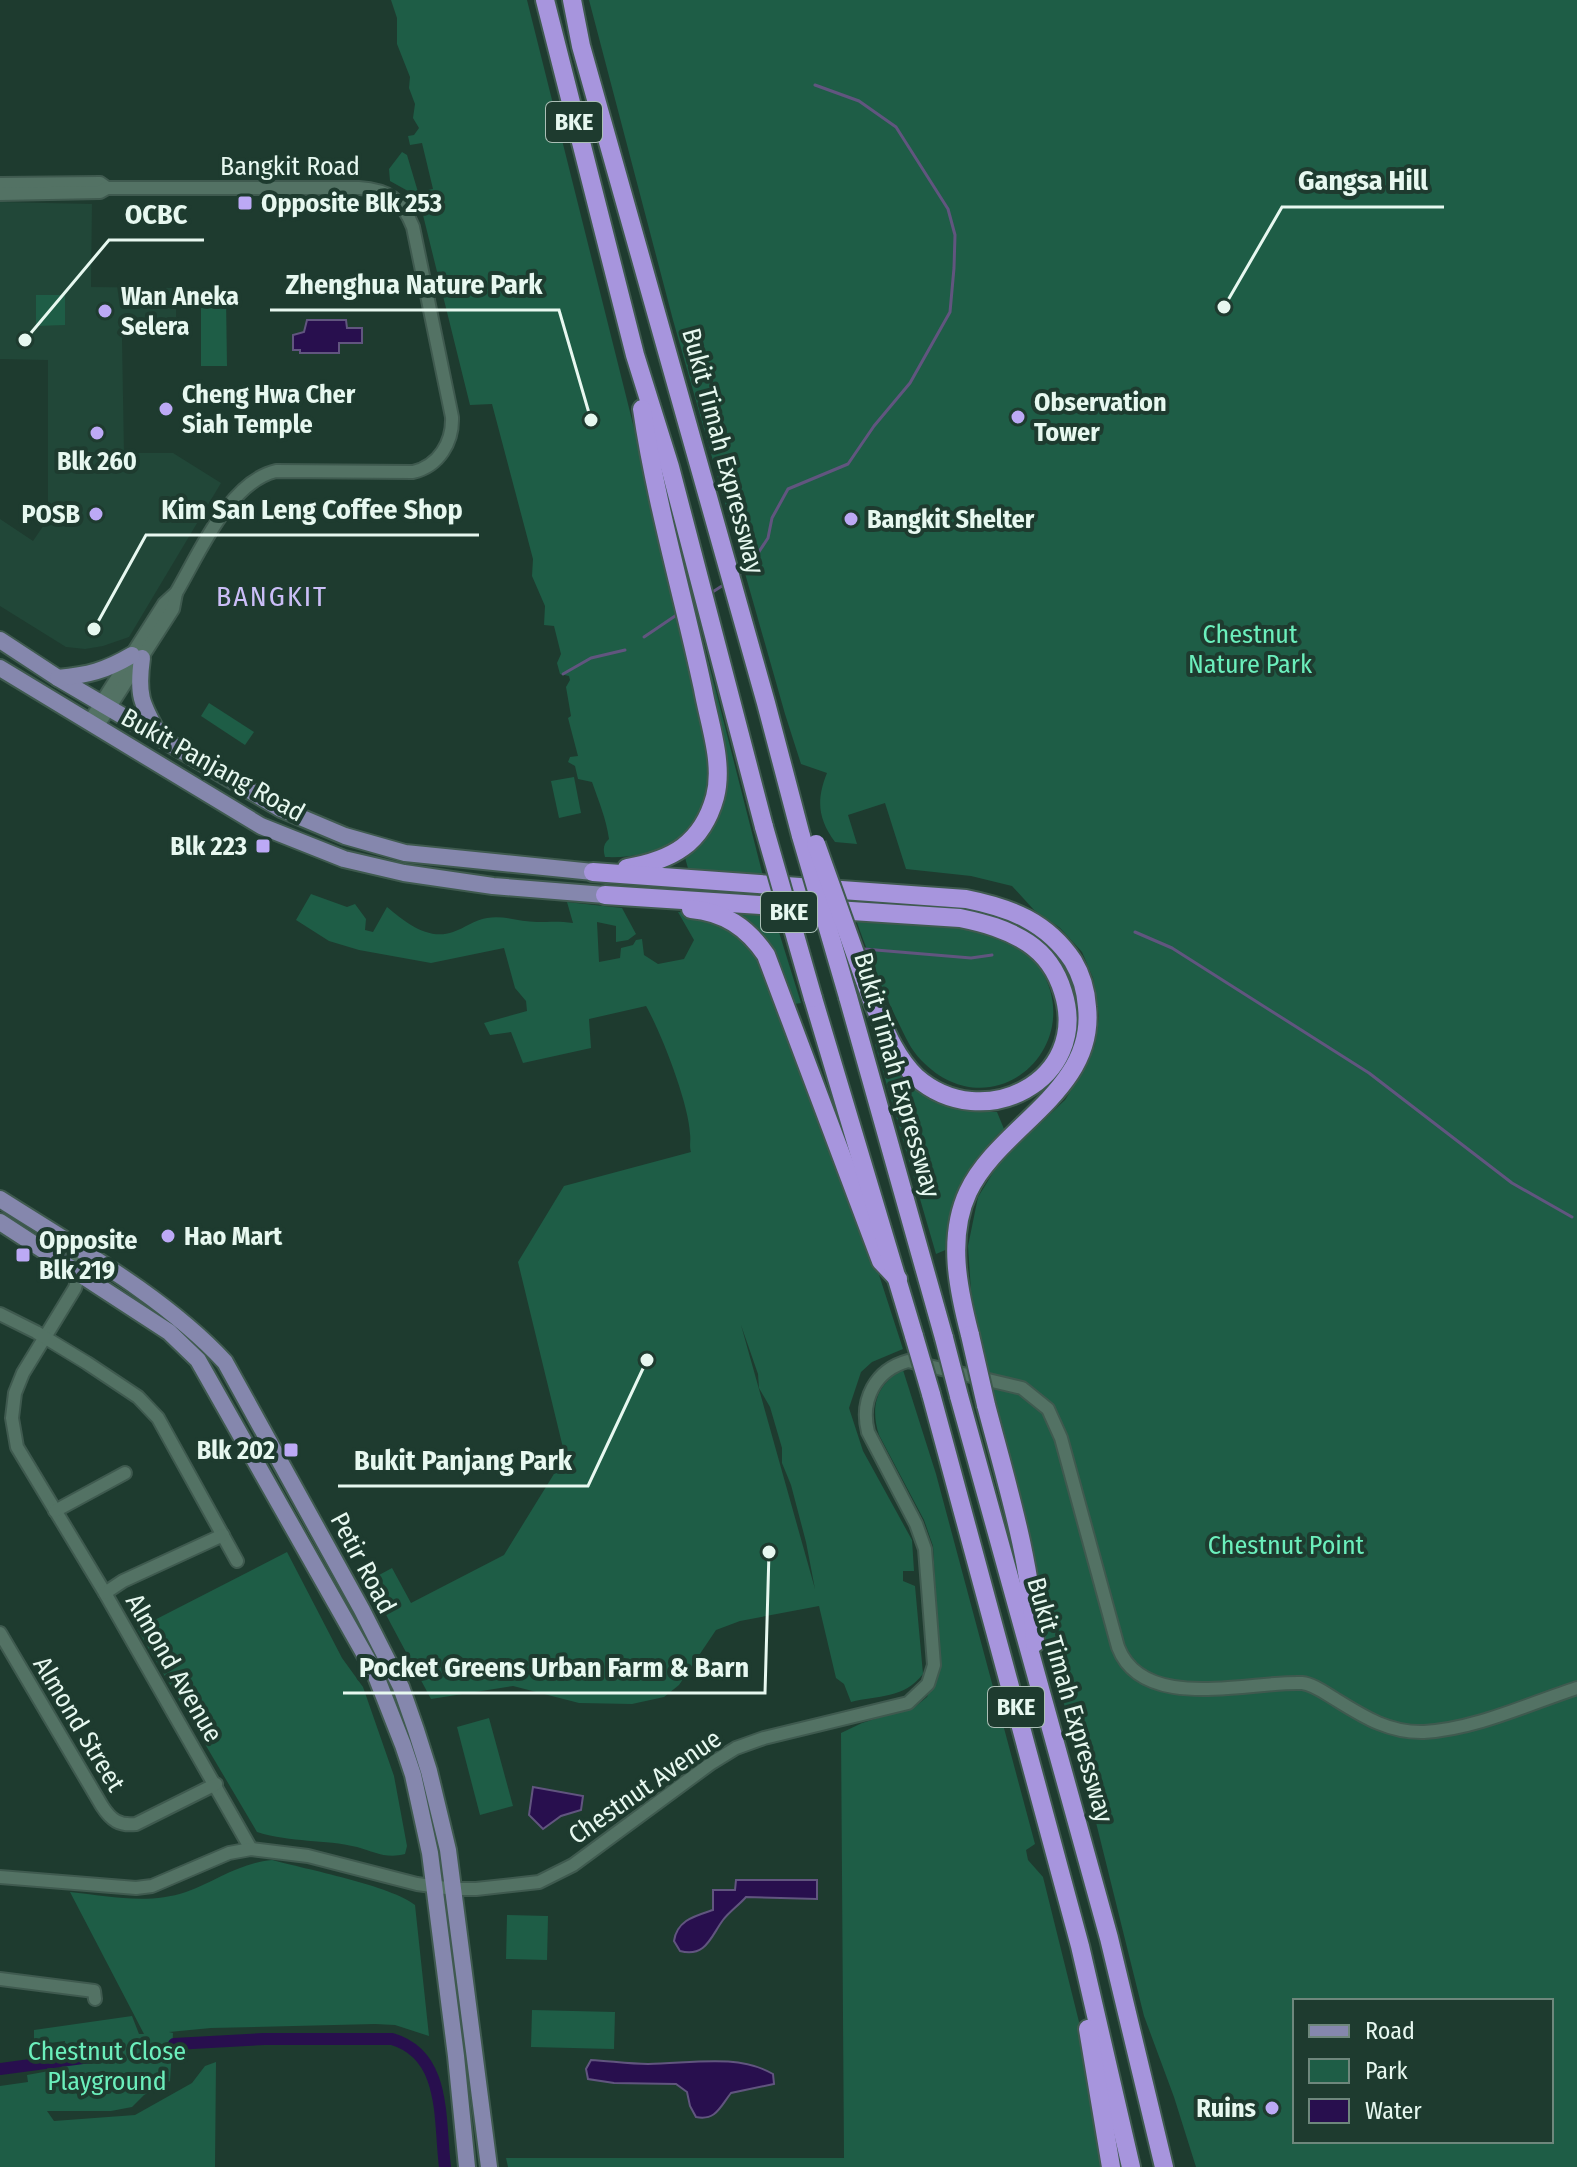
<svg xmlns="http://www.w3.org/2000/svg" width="1577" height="2167" font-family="'Fira Sans Condensed',sans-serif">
<rect width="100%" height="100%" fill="#1e3b2f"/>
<path fill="#214738" d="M 0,202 L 92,204 L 91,287 L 176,288 L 176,327 L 131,326 L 122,339 L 124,453 L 173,453 L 221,483 L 129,637 L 103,646 L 85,649 L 66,647 L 0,606 L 0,519 L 33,541 L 48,519 L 48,360 L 0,359 Z"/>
<g fill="#1e5d46" fill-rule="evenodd">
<path d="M 391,0 L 527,0 L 645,472 L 707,744 C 708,758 711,774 709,788 C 700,841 653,859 605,857 C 603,850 603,844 609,839 C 606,818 599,802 592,782 L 578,779 L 575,766 L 568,762 L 570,757 L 578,756 L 568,718 L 571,716 L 566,687 L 570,680 L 569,676 L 560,674 L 557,663 L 561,654 L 554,626 L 544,625 L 545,606 L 532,576 L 533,559 L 492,404 L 470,405 L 421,207 L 408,191 L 390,181 L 389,169 L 402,152 L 407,155 L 418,192 L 433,189 L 422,143 L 410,145 L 408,136 L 414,135 L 419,128 L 413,118 L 415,104 L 409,88 L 410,77 L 397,44 L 397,18 Z"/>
<path d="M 589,0 L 1577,0 L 1577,2167 L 1196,2167 L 1174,2097 L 1144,2016 L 1081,1762 L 1020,1555 L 1018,1487 L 981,1348 L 971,1291 L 968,1246 L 978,1197 L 1000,1161 L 1065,1100 L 1087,1064 L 1095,1045 L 1099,1016 L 1093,978 L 1082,952 L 1060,928 L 1034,910 L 1012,886 L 971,876 L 906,869 L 885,803 L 848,815 L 857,844 L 835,842 C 818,819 816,800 827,773 L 801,764 L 785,714 L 673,320 ZM 1295,2001 L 1551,2001 L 1551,2141 L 1295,2141 Z"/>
<path d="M 36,295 L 65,295 L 65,325 L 36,326 Z"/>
<path d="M 201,298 L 226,298 L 227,366 L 201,366 Z"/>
<path d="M 708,660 L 763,876 L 689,872 L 684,854 L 713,822 L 703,662 Z"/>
<path d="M 209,703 L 254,732 L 245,745 L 201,716 Z"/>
<path d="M 574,777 L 581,813 L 559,818 L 551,781 Z"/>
<path d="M 311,894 L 347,907 L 355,904 L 366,919 L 365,930 L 373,932 L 387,907 C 405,922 428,941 453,932 C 465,928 474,920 487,918 C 504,915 520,922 537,922 C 550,922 560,921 573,923 L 567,902 L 622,908 L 636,934 L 628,940 L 616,942 L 616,926 L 597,922 L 599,962 L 620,958 L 621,948 L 633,945 L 636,940 L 642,939 L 644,955 L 658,964 L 684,959 L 694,940 L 678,912 L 705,914 L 722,921 L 758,952 L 823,1137 L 829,1143 L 871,1250 L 903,1349 L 872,1362 L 861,1372 L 849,1408 L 863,1451 L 912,1540 L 914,1571 L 903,1571 L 903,1581 L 915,1586 L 923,1674 C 904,1699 878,1695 851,1702 L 844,1684 L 836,1678 L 819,1606 L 740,1621 L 716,1630 L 679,1685 L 664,1697 L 632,1704 L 579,1703 L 513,1686 L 431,1699 L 368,1581 L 392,1568 L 411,1603 L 504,1555 L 565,1456 L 518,1262 L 564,1186 L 691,1152 C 689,1145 691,1141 690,1134 C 689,1104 661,1032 646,1006 L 589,1019 L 591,1048 L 523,1063 L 511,1032 L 490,1035 L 484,1023 L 527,1011 L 526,1001 L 515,988 L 504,948 L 431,963 L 359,950 L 329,941 L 296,920 ZM 741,1325 L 758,1374 L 759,1388 L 770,1407 L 782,1448 L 782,1463 L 791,1485 L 806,1542 L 815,1589 Z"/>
<path d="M 736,910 L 773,913 L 801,1003 L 795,1004 L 777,962 L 736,916 Z"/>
<path d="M 855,917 C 910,921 978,915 1025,950 C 1035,957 1041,968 1046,979 C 1080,1055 988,1130 921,1060 C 911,1050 905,1036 899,1024 C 882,989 868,954 855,917 Z"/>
<path d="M 882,1043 C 907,1091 942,1112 997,1112 L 1004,1129 C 964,1164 960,1199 950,1248 L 936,1254 L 875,1044 Z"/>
<path d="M 903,1370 L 936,1474 L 1035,1844 L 1026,1850 L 1028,1860 L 1043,1877 L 1081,2030 L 1103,2167 L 508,2167 L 506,2158 L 844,2158 L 841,1733 L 862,1723 L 916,1706 L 927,1697 L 940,1669 L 933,1546 L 924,1520 L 879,1435 C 870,1407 876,1384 903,1370 Z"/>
<path d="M 287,1552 L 342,1658 L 363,1687 L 394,1776 L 407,1846 L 405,1854 C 386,1859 375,1852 357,1847 C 324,1839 292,1843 257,1832 L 137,1629 Z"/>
<path d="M 489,1718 L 513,1806 L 480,1815 L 457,1727 Z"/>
<path d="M 272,1860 C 305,1869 392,1886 415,1905 L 429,2036 L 395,2025 L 375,2024 L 211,2028 L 169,2032 L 173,2033 L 170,2081 L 144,2095 L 132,2107 L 111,2111 L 47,2111 L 54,2121 L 135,2115 L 192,2083 L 205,2066 L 216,2062 L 215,2167 L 0,2167 L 0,2086 L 28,2082 L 27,2075 L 60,2069 L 65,2041 L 34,2045 L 34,2030 L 132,2016 L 139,2034 L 144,2034 L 70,1892 C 108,1896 148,1905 186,1892 C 216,1881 239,1863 272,1860 Z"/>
<path d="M 507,1915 L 548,1916 L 547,1960 L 506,1959 Z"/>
<path d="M 532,2010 L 615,2012 L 614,2049 L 531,2047 Z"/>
</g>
<g fill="#280f4e" stroke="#61557f" stroke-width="2">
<path d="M 307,320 L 346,320 L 347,328 L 362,328 L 362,343 L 339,343 L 339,353 L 300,353 L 300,350 L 293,350 L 293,335 L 304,332 Z"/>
<path d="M 533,1787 L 583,1796 L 581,1810 L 561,1816 L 543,1829 L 529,1815 Z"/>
<path d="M 736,1880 L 817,1880 L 817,1899 L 746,1897 C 739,1905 729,1912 723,1920 C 711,1936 706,1958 680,1951 L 674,1941 C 677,1920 695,1916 713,1910 L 713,1890 L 735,1890 Z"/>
<path d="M 591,2060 C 610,2061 629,2064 648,2064 C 688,2064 737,2053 773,2074 L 774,2084 L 731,2093 C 720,2107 716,2121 696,2117 L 690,2106 L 687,2092 L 676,2084 L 614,2083 L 588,2079 L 586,2069 Z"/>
</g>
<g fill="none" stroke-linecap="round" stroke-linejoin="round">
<g stroke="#61557f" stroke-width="3">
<path d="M 738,575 L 749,567 L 768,538 L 772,518 L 788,489 L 848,464 L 874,426 L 910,383 L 950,312 L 954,268 L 955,235 L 948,209 L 896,127 L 859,101 L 815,85"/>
<path d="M 711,593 L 725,584"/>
<path d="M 644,637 L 678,614"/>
<path d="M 563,674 L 591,658 L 625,650"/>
<path d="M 1135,932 L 1172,948 L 1369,1073 L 1512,1183 L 1572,1217"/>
<path d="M 864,949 L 971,958 L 992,955"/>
</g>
<g stroke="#280f4e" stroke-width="12">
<path d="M 174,2044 L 264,2039 L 392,2039 C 447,2055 439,2120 445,2167"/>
<path d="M 0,2069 L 98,2056 L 113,2051"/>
</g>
<defs>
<g id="minor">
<path d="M 0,184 L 100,183 L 107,188"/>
<path d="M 0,194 L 100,192 L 107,188 L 359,188 C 388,190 402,199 413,227 L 452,417 C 453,442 439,466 413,472 L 276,471 C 229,482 199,554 176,593 L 164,604 L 89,722"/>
<path d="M 97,727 L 173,609 L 176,593"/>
<path d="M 70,1245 C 81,1260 80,1271 75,1288 L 23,1373 L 15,1393 L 12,1418 L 17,1447 L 105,1593 L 251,1849"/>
<path d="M 0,1314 L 36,1332 L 87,1363 L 138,1397 L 158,1418 L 237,1561"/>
<path d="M 55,1511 L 125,1473"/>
<path d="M 105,1593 L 123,1581 L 223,1535"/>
<path d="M 0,1633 L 102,1806 C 111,1820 119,1826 136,1824 L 216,1784"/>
<path d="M 0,1877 L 136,1888 L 152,1886 L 229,1853 L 251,1849 L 308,1856 L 417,1884 L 454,1889 L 476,1889 L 539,1882 L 573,1865 L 710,1764 L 736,1748 L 764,1738 L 908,1703 L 928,1684 L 934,1665 L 925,1549 L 916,1524 L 868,1432 C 860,1400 875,1370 908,1361 L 1022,1388 L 1048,1409 L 1061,1438 L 1118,1647 C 1143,1713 1248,1681 1302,1683 C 1313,1684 1325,1693 1335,1699 C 1364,1717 1389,1733 1424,1732 C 1476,1729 1528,1704 1577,1688"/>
<path d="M 0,1979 L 94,1991 L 95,1999"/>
</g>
<g id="major">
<path d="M 0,640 L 58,678 L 281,809 L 345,836 L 405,853 L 593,872"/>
<path d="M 142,658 C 137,695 141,703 159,735"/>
<path d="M 0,668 L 261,826 L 344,859 L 404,873 L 493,886 L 605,895"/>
<path d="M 58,678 C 88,675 105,671 132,655"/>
<path d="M 0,1199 C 75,1247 165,1297 225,1362 L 362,1610 L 401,1687 L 416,1730 L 429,1771 L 448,1850 L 489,2167"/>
<path d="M 0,1222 L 169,1332 L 198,1360 L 374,1671 L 403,1745 L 413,1775 L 430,1853 L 456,2056 L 467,2167"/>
</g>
<g id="highway">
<path d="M 545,0 L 635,355 L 670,467 L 764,827"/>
<path d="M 572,0 L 581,46 L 766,703 L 801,836"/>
<path d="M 627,868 C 672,860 702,844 715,797 C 724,763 709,723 703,689 C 683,595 656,504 642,409"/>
<path d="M 593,872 L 966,899 C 1011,908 1047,922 1073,961 C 1082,976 1086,991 1087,1007 C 1096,1091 999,1126 968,1192 C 947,1237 958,1289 970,1335"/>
<path d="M 605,895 L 960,918 C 984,923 1007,929 1028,943 C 1046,955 1057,972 1063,992 C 1091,1080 983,1136 916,1077 C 894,1056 883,1025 871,998"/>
<path d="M 691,909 C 724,912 747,927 766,955 L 881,1261 L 898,1279"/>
<path d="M 848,997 L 944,1338"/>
<path d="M 813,998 L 914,1336"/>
<path d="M 931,1394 L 1080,1946 L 1131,2167"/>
<path d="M 959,1396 L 1109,1938 L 1164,2167"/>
<path d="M 986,1405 C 1006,1481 1032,1564 1035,1643"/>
<path d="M 1088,2029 L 1111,2167"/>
</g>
</defs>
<use href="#minor" stroke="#3f5a4f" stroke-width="16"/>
<use href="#major" stroke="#3f5a4f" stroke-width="20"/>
<use href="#highway" stroke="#3f5a4f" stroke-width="22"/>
<use href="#minor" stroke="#537264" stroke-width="12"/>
<use href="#major" stroke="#8587ad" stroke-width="16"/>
<use href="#highway" stroke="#a795dd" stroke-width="18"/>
<defs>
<g id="highway-bridge">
<path d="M 764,827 L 813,998"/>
<path d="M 801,836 L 848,997"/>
<path d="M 816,844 L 871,998"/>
<path d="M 970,1335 L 986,1405"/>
<path d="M 914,1336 L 931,1394"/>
<path d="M 944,1338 L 959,1396"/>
</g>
</defs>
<use href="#highway-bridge" stroke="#3f5a4f" stroke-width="22" stroke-linecap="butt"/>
<use href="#highway-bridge" stroke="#a795dd" stroke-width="18"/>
</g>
<g fill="#bca9f5" stroke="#1e3b2f" stroke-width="3">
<rect x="237" y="195" width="16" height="16" rx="4"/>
<circle cx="105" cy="311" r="8"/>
<circle cx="166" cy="409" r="8"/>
<circle cx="1018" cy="417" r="8"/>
<circle cx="97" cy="433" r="8"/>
<circle cx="96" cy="514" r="8"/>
<circle cx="851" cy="519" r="8"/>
<rect x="255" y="838" width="16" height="16" rx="4"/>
<circle cx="168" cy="1236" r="8"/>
<rect x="15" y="1247" width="16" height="16" rx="4"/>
<rect x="283" y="1442" width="16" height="16" rx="4"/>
<circle cx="1272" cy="2108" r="8"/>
</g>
<g text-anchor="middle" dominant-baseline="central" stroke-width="8" stroke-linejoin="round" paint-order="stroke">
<g fill="#1e3b2f" stroke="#abbfb6" stroke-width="2">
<rect x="546" y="102" width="56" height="40" rx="6"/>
<rect x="761" y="892" width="56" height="40" rx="6"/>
<rect x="988" y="1687" width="56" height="40" rx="6"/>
</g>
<g font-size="24" font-weight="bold" fill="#e7f8f0">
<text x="574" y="122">BKE</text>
<text x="789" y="912">BKE</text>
<text x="1016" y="1707">BKE</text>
</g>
<g font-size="26" fill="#e7f8f0" stroke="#1e3b2f">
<text x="290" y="166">Bangkit Road</text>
<text transform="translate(723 451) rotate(75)">Bukit Timah Expressway</text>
<text transform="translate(213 765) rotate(29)">Bukit Panjang Road</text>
<text transform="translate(897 1075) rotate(74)">Bukit Timah Expressway</text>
<text transform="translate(363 1563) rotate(62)">Petir Road</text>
<text transform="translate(174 1668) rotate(60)">Almond Avenue</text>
<text transform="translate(1070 1700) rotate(74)">Bukit Timah Expressway</text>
<text transform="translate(79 1724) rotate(59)">Almond Street</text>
<text transform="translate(645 1787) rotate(-35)">Chestnut Avenue</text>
</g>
<g font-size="26" font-weight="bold" fill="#e7f8f0" stroke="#1e3b2f" text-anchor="start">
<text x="261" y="203">Opposite Blk 253</text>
<text x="121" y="296">Wan Aneka<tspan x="121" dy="30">Selera</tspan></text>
<text x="182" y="394">Cheng Hwa Cher<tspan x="182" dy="30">Siah Temple</tspan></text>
<text x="1034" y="402">Observation<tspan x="1034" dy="30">Tower</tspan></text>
<text x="97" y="461" text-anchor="middle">Blk 260</text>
<text x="80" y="514" text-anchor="end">POSB</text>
<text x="867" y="519">Bangkit Shelter</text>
<text x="247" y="846" text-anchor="end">Blk 223</text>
<text x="184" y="1236">Hao Mart</text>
<text x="39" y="1240">Opposite<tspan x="39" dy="30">Blk 219</tspan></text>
<text x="275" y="1450" text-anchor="end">Blk 202</text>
<text x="1256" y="2108" text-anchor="end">Ruins</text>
</g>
<g font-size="26" fill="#6befbc" stroke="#1e3b2f">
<text x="1250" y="634">Chestnut<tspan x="1250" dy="30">Nature Park</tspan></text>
<text x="1286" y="1545">Chestnut Point</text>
<text x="107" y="2051">Chestnut Close<tspan x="107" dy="30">Playground</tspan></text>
</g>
<g font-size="28" letter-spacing="2" fill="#cbbef7" stroke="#1e3b2f">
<text x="272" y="596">BANGKIT</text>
</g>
</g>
<path fill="none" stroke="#e7f8f0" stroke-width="3" d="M1224 307L1282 207H1444M25 340L109 240H204M591 420L559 310H270M94 629L146 535H479M647 1360L588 1486H338M769 1552L765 1693H343"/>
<g fill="#e7f8f0" stroke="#1e3b2f" stroke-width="3">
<circle cx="1224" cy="307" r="8"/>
<circle cx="25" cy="340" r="8"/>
<circle cx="591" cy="420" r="8"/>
<circle cx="94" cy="629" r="8"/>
<circle cx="647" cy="1360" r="8"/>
<circle cx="769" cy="1552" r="8"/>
</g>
<g font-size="28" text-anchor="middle" font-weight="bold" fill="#e7f8f0" stroke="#1e3b2f" stroke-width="8" stroke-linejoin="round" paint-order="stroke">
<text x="1363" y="190">Gangsa Hill</text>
<text x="156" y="224">OCBC</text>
<text x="414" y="294">Zhenghua Nature Park</text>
<text x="312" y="519">Kim San Leng Coffee Shop</text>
<text x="463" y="1470">Bukit Panjang Park</text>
<text x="554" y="1677">Pocket Greens Urban Farm &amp; Barn</text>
</g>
<rect x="1293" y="1999" width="260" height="144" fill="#1e3b2f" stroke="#6e877c" stroke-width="2"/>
<rect x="1309" y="2025" width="40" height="12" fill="#8587ad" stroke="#6e877c" stroke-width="2"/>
<text x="1365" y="2039" font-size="24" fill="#e7f8f0">Road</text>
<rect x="1309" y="2059" width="40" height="24" fill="#1e5d46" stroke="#6e877c" stroke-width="2"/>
<text x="1365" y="2079" font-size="24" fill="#e7f8f0">Park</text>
<rect x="1309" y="2099" width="40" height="24" fill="#280f4e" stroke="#6e877c" stroke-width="2"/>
<text x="1365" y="2119" font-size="24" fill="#e7f8f0">Water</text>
</svg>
